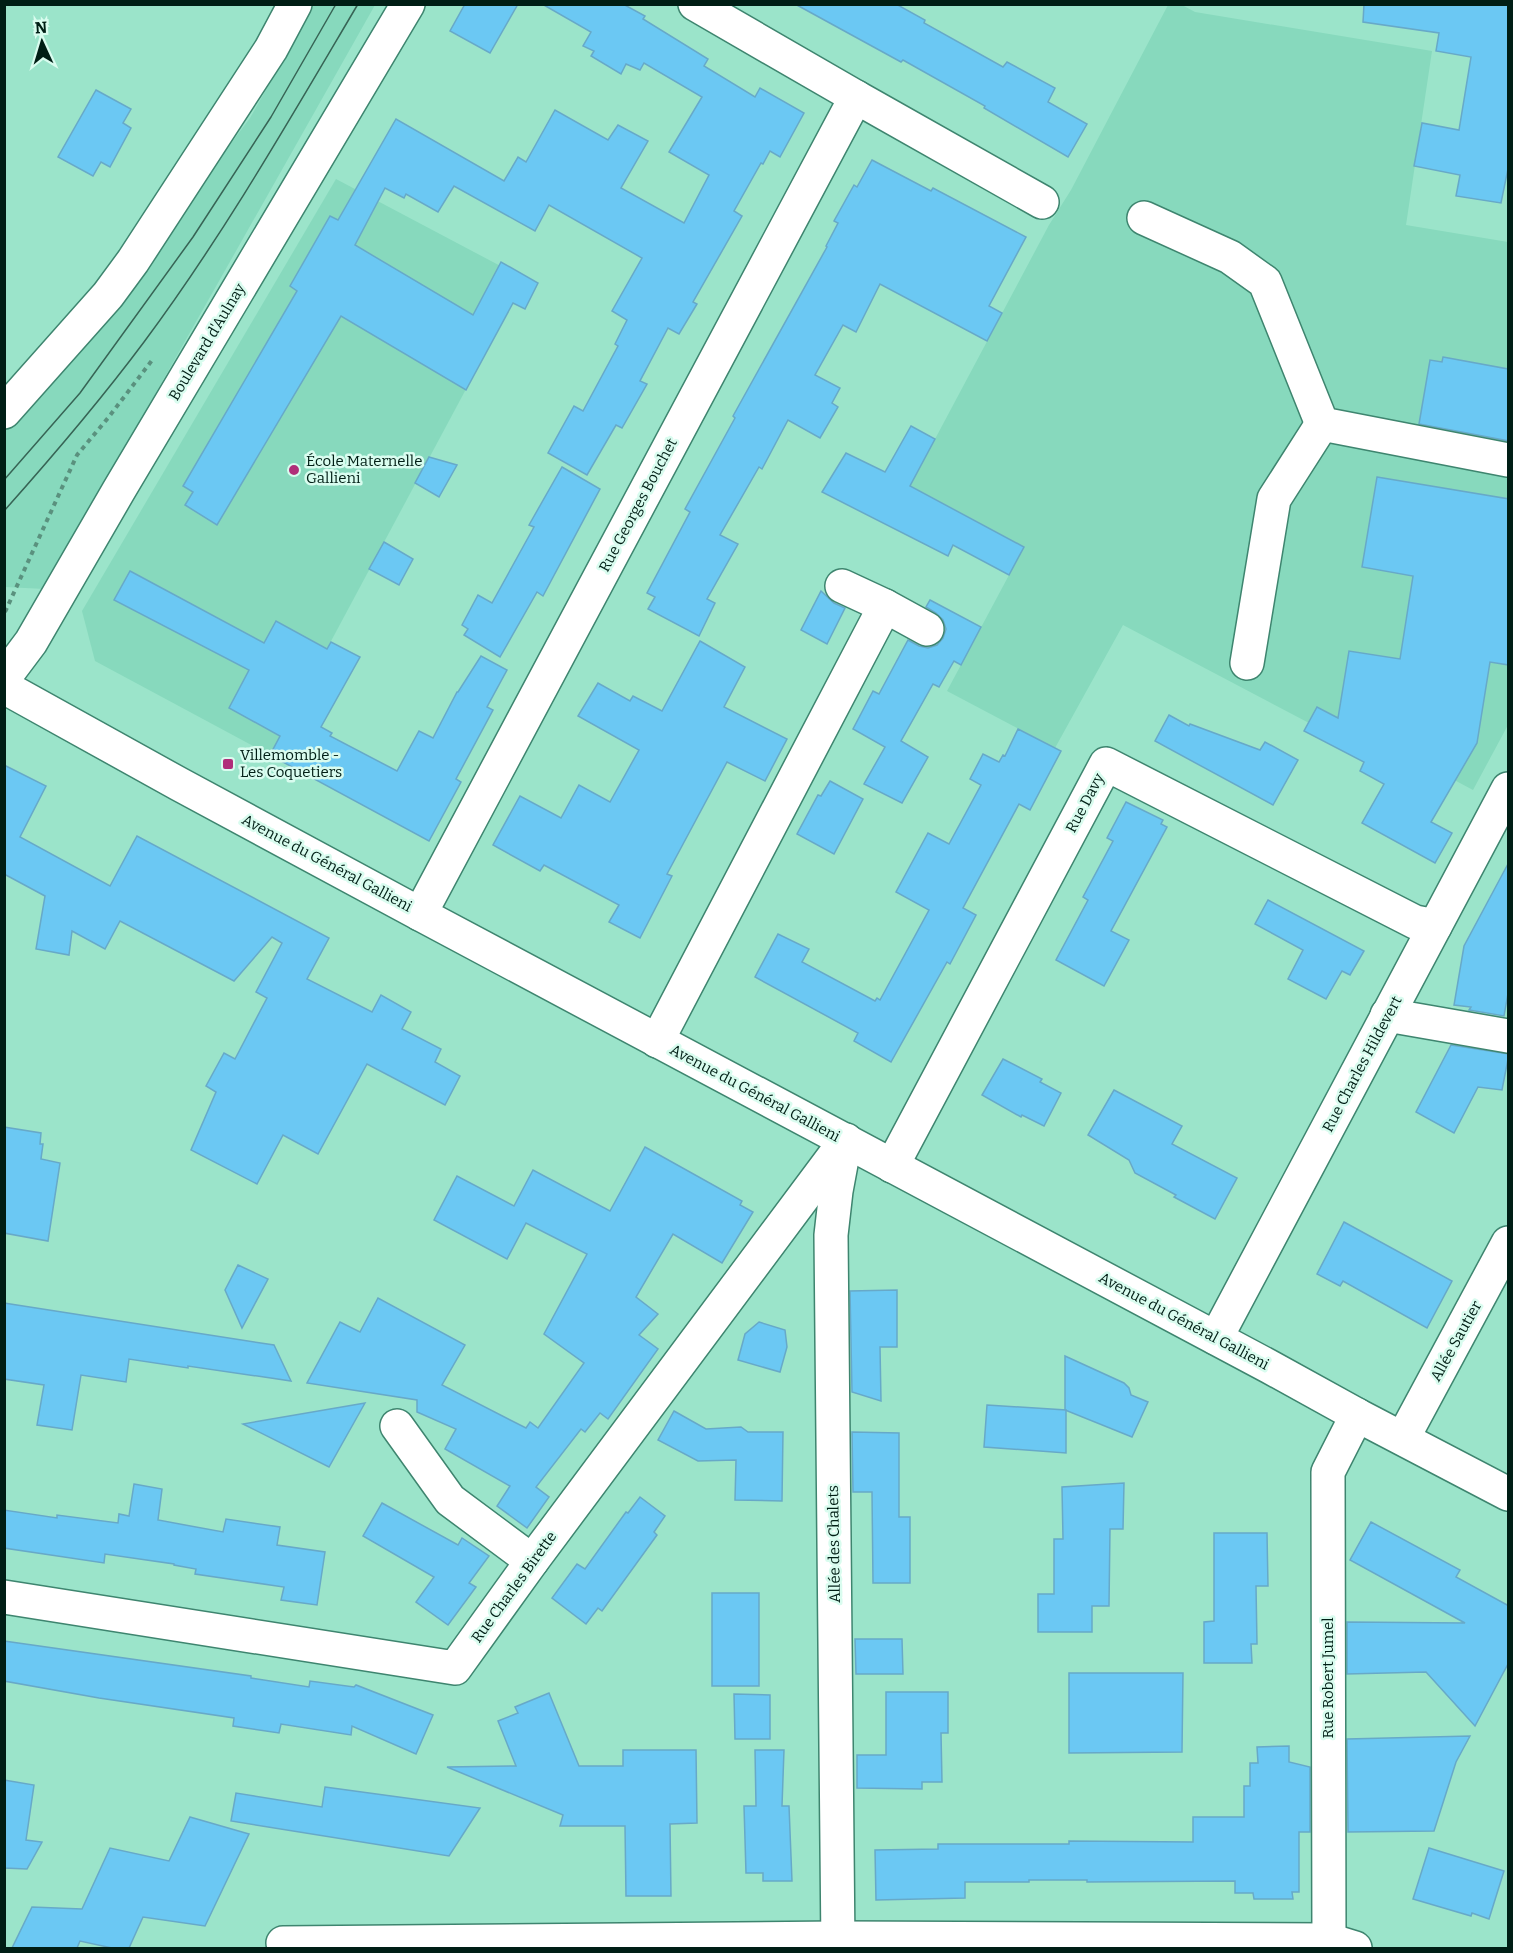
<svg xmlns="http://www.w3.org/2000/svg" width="1513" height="1953" font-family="Bitter,serif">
<rect width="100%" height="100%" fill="#9be4ca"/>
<g fill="#87d9bd">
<path d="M 314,5 L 375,5 L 45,589 L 5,587 L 5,431 L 122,289 L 250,118 Z"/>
<path d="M 1168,5 L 1182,5 L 1195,12 L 1432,51 L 1406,225 L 1508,242 L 1508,725 L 1473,790 L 1318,707 L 1309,723 L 1123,625 L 1055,748 L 947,691 L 1024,547 L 910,486 L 1049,225 L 1071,190 Z"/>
<path d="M 336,179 L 525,279 L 270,755 L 95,661 L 82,611 Z"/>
</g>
<g fill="#6bc8f3" stroke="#67a9c8" stroke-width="1.5">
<path d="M 465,4 L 518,4 L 490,53 L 450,31 Z"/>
<path d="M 542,4 L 623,4 L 645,16 L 643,19 L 708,59 L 704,66 L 755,97 L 760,88 L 804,113 L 780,157 L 770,151 L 763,164 L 761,163 L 734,211 L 742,216 L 693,302 L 697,304 L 679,334 L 668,328 L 640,381 L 647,384 L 622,428 L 616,425 L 587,475 L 548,453 L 574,406 L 583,411 L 618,346 L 615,344 L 627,320 L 612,311 L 642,258 L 549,205 L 535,231 L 454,186 L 438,212 L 406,194 L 404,198 L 385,188 L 355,245 L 473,315 L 501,262 L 538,283 L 525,309 L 513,303 L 466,390 L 341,316 L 217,525 L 185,505 L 193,492 L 183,486 L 297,291 L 290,286 L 330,216 L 338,220 L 396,119 L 504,181 L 518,157 L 526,162 L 555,110 L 608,140 L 618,125 L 648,141 L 621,188 L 684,223 L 709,175 L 669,152 L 702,97 L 644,63 L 640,70 L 626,64 L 621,74 L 591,56 L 594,51 L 583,46 L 591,32 Z"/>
<path d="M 795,4 L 896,4 L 925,20 L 924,23 L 1003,67 L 1007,62 L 1055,88 L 1048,102 L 1087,124 L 1068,157 L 984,108 L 985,106 L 903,60 L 901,62 Z"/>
<path d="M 1364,4 L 1509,4 L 1509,164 L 1501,203 L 1456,196 L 1460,175 L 1414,166 L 1422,123 L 1459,130 L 1471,57 L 1436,51 L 1439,33 L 1363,22 Z"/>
<path d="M 96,90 L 131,109 L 123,123 L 131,128 L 110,167 L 101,162 L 93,176 L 58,157 Z"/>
<path d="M 872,160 L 931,191 L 933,188 L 1026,237 L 989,306 L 1002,313 L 987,341 L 880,284 L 856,332 L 843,325 L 815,375 L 840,388 L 832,403 L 838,407 L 820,438 L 788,420 L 762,469 L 759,467 L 720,535 L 738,544 L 707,599 L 715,603 L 699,636 L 648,609 L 655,597 L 647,593 L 690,512 L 685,509 L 735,418 L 733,416 L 827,247 L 826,246 L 838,223 L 834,221 L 854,185 L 857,187 Z"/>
<path d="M 1443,357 L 1508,369 L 1509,441 L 1419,424 L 1430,360 L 1442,362 Z"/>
<path d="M 911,426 L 935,439 L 910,486 L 1024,547 L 1009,575 L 953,545 L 948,556 L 822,492 L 846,453 L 885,472 Z"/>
<path d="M 429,457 L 457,465 L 439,497 L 415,483 Z"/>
<path d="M 562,467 L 600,489 L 543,596 L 537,592 L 500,657 L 464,635 L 468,629 L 462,625 L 478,595 L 492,603 L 534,527 L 529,525 Z"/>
<path d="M 1377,477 L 1509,499 L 1509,665 L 1490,662 L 1477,743 L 1431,822 L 1452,833 L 1435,863 L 1362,823 L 1384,784 L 1360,771 L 1364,762 L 1304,731 L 1317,707 L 1338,718 L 1349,651 L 1400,659 L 1413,576 L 1362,567 Z"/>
<path d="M 384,542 L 413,559 L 399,585 L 369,569 Z"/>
<path d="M 130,571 L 264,643 L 276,621 L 327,649 L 331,642 L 360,657 L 321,727 L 332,733 L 330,736 L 397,771 L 419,731 L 433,738 L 457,692 L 458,692 L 481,656 L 507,670 L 487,707 L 493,710 L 456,779 L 461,782 L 429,841 L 270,755 L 280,736 L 229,708 L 249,670 L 114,600 Z"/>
<path d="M 821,591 L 834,603 L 845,608 L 827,644 L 801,630 Z"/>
<path d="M 930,600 L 981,627 L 961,665 L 954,661 L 939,687 L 933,684 L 901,741 L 928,757 L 902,803 L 864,784 L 885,747 L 853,729 L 873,691 L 879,694 L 908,640 L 919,646 L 928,648 L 937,645 L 943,638 L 946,629 L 943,620 L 936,613 L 926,607 Z"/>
<path d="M 700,641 L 745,667 L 724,707 L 787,739 L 765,781 L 727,762 L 667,874 L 672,876 L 640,938 L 609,922 L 619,905 L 544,865 L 540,871 L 493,845 L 520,796 L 561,818 L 579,785 L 610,802 L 639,750 L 578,716 L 598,683 L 630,701 L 633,696 L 662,711 Z"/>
<path d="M 1169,715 L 1189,726 L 1190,724 L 1260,750 L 1265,742 L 1298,760 L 1273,805 L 1155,741 Z"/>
<path d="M 1018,729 L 1061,751 L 1030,810 L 1019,804 L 963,908 L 976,915 L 950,964 L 947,962 L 891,1062 L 854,1041 L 858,1033 L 755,977 L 778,934 L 809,949 L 802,962 L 875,1001 L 877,998 L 880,1000 L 929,910 L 896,892 L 928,833 L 949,844 L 981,785 L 970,779 L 983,754 L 999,762 L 1003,755 L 1005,756 Z"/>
<path d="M 4,765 L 46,786 L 20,837 L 110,886 L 137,836 L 329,938 L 307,979 L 372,1012 L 381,995 L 411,1012 L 402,1029 L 441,1049 L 435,1062 L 460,1076 L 445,1105 L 367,1064 L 318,1154 L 283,1135 L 257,1184 L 191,1150 L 216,1092 L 206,1086 L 224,1053 L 235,1059 L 267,998 L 256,992 L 282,943 L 272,937 L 234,981 L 120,921 L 105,949 L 72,931 L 69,955 L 36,949 L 45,896 L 4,874 Z"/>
<path d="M 830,781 L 863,799 L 834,854 L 797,834 L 818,795 L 821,796 Z"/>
<path d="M 1126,802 L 1163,820 L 1161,824 L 1167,827 L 1111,931 L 1129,940 L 1104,986 L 1056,960 L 1088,900 L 1083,897 L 1113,841 L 1107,838 Z"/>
<path d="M 1509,862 L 1509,988 L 1504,1016 L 1469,1010 L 1471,1007 L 1454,1005 L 1464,946 Z"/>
<path d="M 1268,900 L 1364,951 L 1350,975 L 1342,971 L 1326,999 L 1288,979 L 1303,950 L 1255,924 Z"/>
<path d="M 1451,1045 L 1509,1054 L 1502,1090 L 1478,1087 L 1454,1133 L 1416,1112 Z"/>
<path d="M 1003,1059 L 1042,1079 L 1040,1082 L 1061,1093 L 1044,1126 L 1022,1115 L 1021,1117 L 982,1095 Z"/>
<path d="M 1114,1090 L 1182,1126 L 1172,1144 L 1237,1178 L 1215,1219 L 1174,1197 L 1176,1195 L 1135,1173 L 1129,1160 L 1088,1135 Z"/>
<path d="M 4,1127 L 41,1133 L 40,1144 L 43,1144 L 41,1159 L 60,1163 L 48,1241 L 4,1233 Z"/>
<path d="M 645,1147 L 742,1201 L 740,1205 L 753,1212 L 722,1263 L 673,1234 L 636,1297 L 658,1314 L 639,1335 L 658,1349 L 608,1419 L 600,1413 L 585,1432 L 581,1429 L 536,1487 L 549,1497 L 527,1528 L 497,1506 L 510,1486 L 445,1449 L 456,1429 L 417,1412 L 417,1400 L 307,1383 L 340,1322 L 360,1332 L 378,1298 L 465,1345 L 442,1385 L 526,1428 L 530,1422 L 538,1428 L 584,1363 L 544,1334 L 587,1254 L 526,1223 L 507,1259 L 434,1220 L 457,1176 L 514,1206 L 533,1170 L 610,1211 Z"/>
<path d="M 1344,1222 L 1452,1281 L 1427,1328 L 1343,1281 L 1340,1286 L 1317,1274 Z"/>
<path d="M 238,1265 L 268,1279 L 242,1328 L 225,1290 Z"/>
<path d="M 897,1290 L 897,1347 L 880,1347 L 881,1401 L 852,1392 L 850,1291 Z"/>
<path d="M 4,1303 L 274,1345 L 291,1381 L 188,1366 L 188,1368 L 129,1359 L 126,1382 L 81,1375 L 72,1430 L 37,1425 L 44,1385 L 4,1379 Z"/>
<path d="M 759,1322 L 785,1330 L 787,1347 L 780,1372 L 738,1360 L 745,1334 Z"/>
<path d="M 1065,1356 L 1124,1383 L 1129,1388 L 1131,1395 L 1148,1402 L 1132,1437 L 1065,1410 Z"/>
<path d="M 365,1403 L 329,1467 L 243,1424 Z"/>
<path d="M 987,1405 L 1066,1410 L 1066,1453 L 984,1447 Z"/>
<path d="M 674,1411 L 706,1429 L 741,1427 L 748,1432 L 783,1432 L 782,1501 L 735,1500 L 736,1460 L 698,1461 L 658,1440 Z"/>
<path d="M 852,1432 L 899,1433 L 899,1517 L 910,1517 L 910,1583 L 873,1583 L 872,1492 L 853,1492 Z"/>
<path d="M 1124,1483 L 1123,1529 L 1110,1529 L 1109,1606 L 1092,1606 L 1092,1632 L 1038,1632 L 1038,1594 L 1054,1594 L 1054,1539 L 1063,1539 L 1062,1487 Z"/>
<path d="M 134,1484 L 162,1489 L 158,1520 L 223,1532 L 226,1519 L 280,1527 L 277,1545 L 325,1552 L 317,1605 L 281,1600 L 284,1587 L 195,1574 L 196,1569 L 174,1565 L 174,1564 L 105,1554 L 104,1563 L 4,1548 L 4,1510 L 57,1518 L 57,1515 L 118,1523 L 119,1514 L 129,1516 Z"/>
<path d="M 640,1497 L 665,1516 L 654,1532 L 657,1535 L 602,1611 L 598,1608 L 586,1624 L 552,1598 L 577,1564 L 585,1569 L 626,1512 L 628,1513 Z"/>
<path d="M 382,1503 L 458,1545 L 462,1538 L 489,1556 L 469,1583 L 476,1587 L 448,1625 L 416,1602 L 434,1577 L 363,1536 Z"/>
<path d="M 1371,1522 L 1460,1570 L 1456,1577 L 1509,1606 L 1509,1662 L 1475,1726 L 1426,1672 L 1347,1674 L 1347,1622 L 1465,1623 L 1350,1560 Z"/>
<path d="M 1214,1533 L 1267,1533 L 1268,1586 L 1256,1586 L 1257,1644 L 1251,1644 L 1252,1663 L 1204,1663 L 1204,1622 L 1214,1621 Z"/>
<rect x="712" y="1593" width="47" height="93"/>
<path d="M 855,1639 L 902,1639 L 903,1674 L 856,1674 Z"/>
<path d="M 4,1641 L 251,1676 L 251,1678 L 309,1687 L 310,1681 L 354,1687 L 356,1685 L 433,1715 L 416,1754 L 352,1726 L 351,1735 L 281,1724 L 279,1733 L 233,1726 L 234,1718 L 99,1698 L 4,1681 Z"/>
<path d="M 1069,1673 L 1183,1673 L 1182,1752 L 1069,1753 Z"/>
<path d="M 886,1692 L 948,1692 L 948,1733 L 941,1733 L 942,1782 L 922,1782 L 922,1789 L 857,1788 L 857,1755 L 886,1755 Z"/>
<path d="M 549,1693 L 579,1766 L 623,1766 L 623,1750 L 696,1750 L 697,1823 L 670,1824 L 671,1896 L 626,1896 L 625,1826 L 560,1826 L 563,1815 L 447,1767 L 516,1766 L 498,1721 L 518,1713 L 515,1707 Z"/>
<path d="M 734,1694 L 770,1695 L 770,1739 L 735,1739 Z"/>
<path d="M 1470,1736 L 1456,1762 L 1434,1831 L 1348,1832 L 1347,1739 Z"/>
<path d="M 1289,1746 L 1289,1762 L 1310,1767 L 1310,1832 L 1299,1832 L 1299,1892 L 1292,1892 L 1293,1899 L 1254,1899 L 1253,1893 L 1235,1893 L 1235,1881 L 1087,1882 L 1087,1880 L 1029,1880 L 1029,1882 L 965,1882 L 965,1898 L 876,1900 L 875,1850 L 938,1849 L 938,1844 L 1069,1844 L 1069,1841 L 1193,1842 L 1193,1817 L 1244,1817 L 1244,1786 L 1250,1786 L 1250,1763 L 1258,1763 L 1257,1747 Z"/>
<path d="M 755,1750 L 784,1750 L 782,1806 L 789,1806 L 792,1881 L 763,1881 L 763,1873 L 746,1873 L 744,1806 L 756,1806 Z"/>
<path d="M 4,1780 L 34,1785 L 26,1840 L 42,1842 L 27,1869 L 4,1868 Z"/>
<path d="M 325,1787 L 480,1808 L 449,1856 L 231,1821 L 236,1793 L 322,1807 Z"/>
<path d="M 190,1817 L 249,1834 L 205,1926 L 143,1917 L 129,1948 L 112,1948 L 80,1941 L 77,1948 L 12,1948 L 32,1907 L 82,1909 L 110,1848 L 169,1861 Z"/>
<path d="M 1429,1848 L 1504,1871 L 1489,1919 L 1472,1913 L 1471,1916 L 1413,1899 Z"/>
</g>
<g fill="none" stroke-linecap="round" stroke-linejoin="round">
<defs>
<g id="minor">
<path d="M 856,97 L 1042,202"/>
<path d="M 1144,218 L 1230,257 L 1265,282 L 1322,424 L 1508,460"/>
<path d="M 4,412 L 108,295 L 133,261 L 271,49 L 295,4"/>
<path d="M 885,606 L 927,629"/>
<path d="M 1247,663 L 1274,499 L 1322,424"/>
<path d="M 4,678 L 31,642 L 119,490 L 408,4"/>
<path d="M 4,687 L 179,784 L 420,914 L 1270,1367 L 1357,1415 L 1508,1494"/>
<path d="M 420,914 L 856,97 L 695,4"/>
<path d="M 1387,1015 L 1508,1036"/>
<path d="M 657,1041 L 885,606 L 842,586"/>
<path d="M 892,1166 L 1106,764 L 1415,922 L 1435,926"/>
<path d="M 1216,1338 L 1508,789"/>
<path d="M 397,1426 L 450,1500 L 532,1561"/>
<path d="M 1403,1438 L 1508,1243"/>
<path d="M 4,1597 L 455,1668 L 532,1561 L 846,1140"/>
<path d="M 283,1943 L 838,1938 L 1329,1940 L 1355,1948"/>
<path d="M 838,1948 L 831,1235 L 836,1191 L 844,1148"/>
<path d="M 1329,1948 L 1328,1472 L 1357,1415"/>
</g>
</defs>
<use href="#minor" stroke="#3e856f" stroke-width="36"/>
<path stroke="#5a917e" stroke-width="4" stroke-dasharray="4.5 4.5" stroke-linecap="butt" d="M 5,612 L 77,455 L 108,418 L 153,359"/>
<use href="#minor" stroke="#fff" stroke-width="33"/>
<g stroke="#376455" stroke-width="1.5">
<path d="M 4,480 L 80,393 L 193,237 L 271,117 L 336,4"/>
<path d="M 4,511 C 53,456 100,401 144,342 C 223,236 290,119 358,4"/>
</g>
</g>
<g fill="#b02e79" stroke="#d9fcef" stroke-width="2">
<circle cx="294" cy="470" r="6"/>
<rect x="222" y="758" width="12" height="12" rx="3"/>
</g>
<g text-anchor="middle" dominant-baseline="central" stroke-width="5" stroke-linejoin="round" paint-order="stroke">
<g font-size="15" fill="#001e15" stroke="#d9fcef">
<text transform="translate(207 342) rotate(-59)">Boulevard d'Aulnay</text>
<text transform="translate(638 505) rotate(-62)">Rue Georges Bouchet</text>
<text transform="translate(1085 803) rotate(-62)">Rue Davy</text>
<text transform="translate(327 863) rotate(28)">Avenue du Général Gallieni</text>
<text transform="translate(1362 1064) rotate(-62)">Rue Charles Hildevert</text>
<text transform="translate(755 1093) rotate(28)">Avenue du Général Gallieni</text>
<text transform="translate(1184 1321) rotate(28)">Avenue du Général Gallieni</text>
<text transform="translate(1456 1341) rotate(-61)">Allée Sautier</text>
<text transform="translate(834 1544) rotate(-91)">Allée des Chalets</text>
<text transform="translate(514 1587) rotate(-54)">Rue Charles Birette</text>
<text transform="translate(1328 1678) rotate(-90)">Rue Robert Jumel</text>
</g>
<g font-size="15" fill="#001e15" stroke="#d9fcef" text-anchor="start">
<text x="306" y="461">École Maternelle<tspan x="306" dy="17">Gallieni</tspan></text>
<text x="240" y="755">Villemomble -<tspan x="240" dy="17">Les Coquetiers</tspan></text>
</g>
</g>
<rect width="1513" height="1953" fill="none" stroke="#001e15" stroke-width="12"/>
<g transform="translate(42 42) rotate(356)" stroke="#d9fcef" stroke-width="4.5" paint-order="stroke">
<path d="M0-4.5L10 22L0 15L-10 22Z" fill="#001e15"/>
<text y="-9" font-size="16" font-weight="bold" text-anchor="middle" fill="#001e15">N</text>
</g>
</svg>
